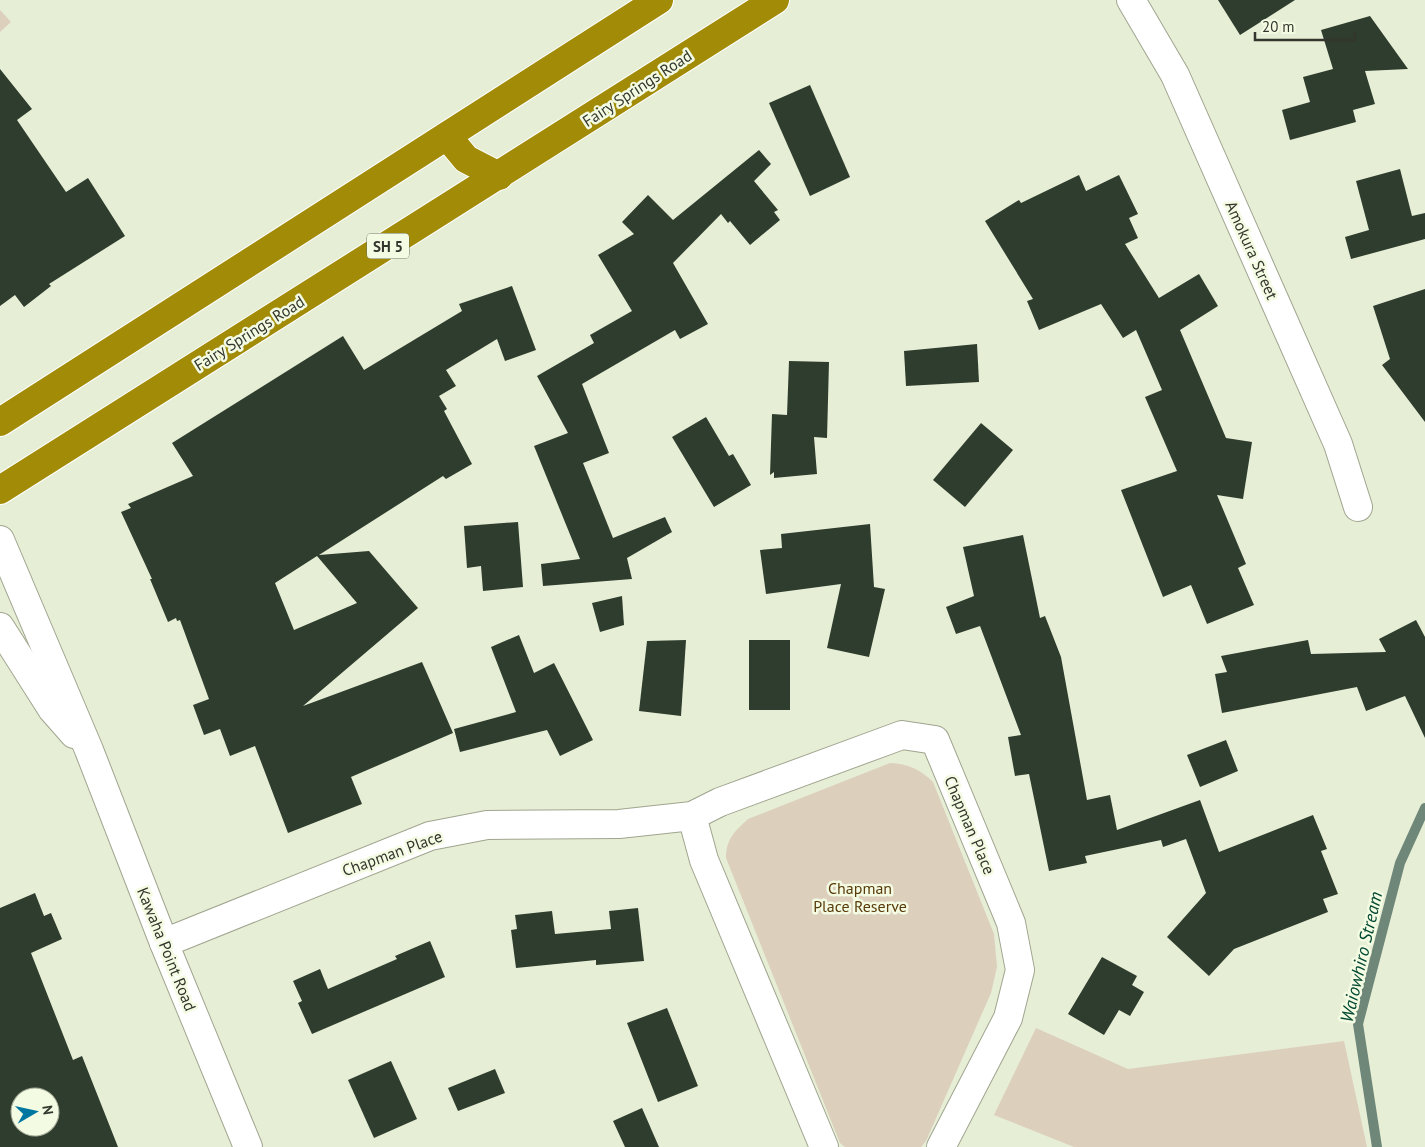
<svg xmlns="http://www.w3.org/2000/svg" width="1425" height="1147" font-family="'PT Sans',sans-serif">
<rect width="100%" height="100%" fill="#e7eed6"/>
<g fill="#dccfbc">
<path d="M 0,10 L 11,22 L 0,32 Z"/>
<path d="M 890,763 C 908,764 920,769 933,782 L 994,934 L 997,967 L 991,993 L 926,1141 L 921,1147 L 845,1147 L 840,1143 L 726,858 C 726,839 735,831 748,819 Z"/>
<path d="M 1036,1028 L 1128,1069 L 1344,1041 L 1367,1147 L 1074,1147 L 994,1115 Z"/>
</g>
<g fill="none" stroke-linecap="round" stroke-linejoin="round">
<path stroke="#6f8779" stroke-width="10" d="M 1377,1147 L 1358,1024 L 1400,863 L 1425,808"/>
</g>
<g fill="#2f3d2e" fill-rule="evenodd">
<path d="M 1218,0 L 1295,0 L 1240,35 Z"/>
<path d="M 1370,16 L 1408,69 L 1365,71 L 1375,104 L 1353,110 L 1356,122 L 1290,140 L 1282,110 L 1310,102 L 1303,77 L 1333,69 L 1321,30 Z"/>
<path d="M 0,69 L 32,109 L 17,120 L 66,192 L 88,178 L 125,236 L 49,284 L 51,286 L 24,307 L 15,295 L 0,306 Z"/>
<path d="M 810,85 L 850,177 L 810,196 L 769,103 Z"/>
<path d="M 759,150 L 771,164 L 754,181 L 778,210 L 774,212 L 780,220 L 750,245 L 730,221 L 728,223 L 721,214 L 673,263 L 708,324 L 680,339 L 675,330 L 582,384 L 609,453 L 583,463 L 613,538 L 665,517 L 672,532 L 627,558 L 632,579 L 543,586 L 541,564 L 580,559 L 534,446 L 568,433 L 537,376 L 594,343 L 590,335 L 632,311 L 598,255 L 634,234 L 622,222 L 648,195 L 673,220 Z"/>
<path d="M 1400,169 L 1412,216 L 1425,213 L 1425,239 L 1351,259 L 1345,237 L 1369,230 L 1356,181 Z"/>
<path d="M 1079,175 L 1086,191 L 1119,175 L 1138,214 L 1129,218 L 1138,238 L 1125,244 L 1159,298 L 1199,274 L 1218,306 L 1180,330 L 1226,438 L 1252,442 L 1243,499 L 1217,495 L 1246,564 L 1238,568 L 1254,605 L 1207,624 L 1191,585 L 1163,597 L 1121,490 L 1177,471 L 1145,397 L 1162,390 L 1136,330 L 1123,338 L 1101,304 L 1039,330 L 1027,301 L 1033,299 L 985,221 L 1019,200 L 1021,203 Z"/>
<path d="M 512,286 L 536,350 L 505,361 L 497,339 L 446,370 L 456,386 L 439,396 L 447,409 L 444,411 L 472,464 L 446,479 L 443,476 L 319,555 L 369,551 L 418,608 L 303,706 L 422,662 L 453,733 L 351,777 L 362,804 L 288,833 L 255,746 L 230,756 L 220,729 L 204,735 L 193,705 L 209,699 L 180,620 L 177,621 L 176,618 L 168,622 L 150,579 L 152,579 L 121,512 L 131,508 L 128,504 L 193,476 L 172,443 L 343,336 L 364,370 L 462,311 L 459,304 ZM 317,556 L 357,603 L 294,630 L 275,583 Z"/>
<path d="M 1425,289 L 1425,422 L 1382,365 L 1390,359 L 1373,306 Z"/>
<path d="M 977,344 L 979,382 L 906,386 L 904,351 Z"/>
<path d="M 789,361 L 829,362 L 827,438 L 814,437 L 817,474 L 774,478 L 774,472 L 770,475 L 772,414 L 787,415 Z"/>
<path d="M 706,417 L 729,456 L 733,454 L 751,485 L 714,507 L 672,437 Z"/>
<path d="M 981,423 L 1013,450 L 965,507 L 933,480 Z"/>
<path d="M 518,522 L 523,587 L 483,591 L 481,566 L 467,568 L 464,526 Z"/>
<path d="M 870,524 L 874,587 L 885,589 L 869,657 L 827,648 L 841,584 L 766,594 L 760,550 L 782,548 L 781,534 Z"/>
<path d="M 1023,535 L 1040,618 L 1045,616 L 1061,657 L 1087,800 L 1110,795 L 1117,830 L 1200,800 L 1219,852 L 1313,815 L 1327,849 L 1321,851 L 1338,894 L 1323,899 L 1328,912 L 1234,949 L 1209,976 L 1167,937 L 1206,893 L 1186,839 L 1163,847 L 1161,840 L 1085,856 L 1087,863 L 1049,871 L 1029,774 L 1015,776 L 1008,737 L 1021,735 L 980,626 L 956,634 L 946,607 L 974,596 L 963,547 Z"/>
<path d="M 622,596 L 624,625 L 600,632 L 592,603 Z"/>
<path d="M 1416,620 L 1425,637 L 1425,738 L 1405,696 L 1366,711 L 1357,687 L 1222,713 L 1215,674 L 1227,672 L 1221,656 L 1308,640 L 1311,654 L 1386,652 L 1379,639 Z"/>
<path d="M 519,635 L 534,673 L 554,663 L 593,740 L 560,756 L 547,730 L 460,752 L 454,729 L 516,712 L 491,647 Z"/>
<path d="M 686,640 L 681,716 L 639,711 L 647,641 Z"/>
<rect x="749" y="640" width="41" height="70"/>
<path d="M 1226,740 L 1238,771 L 1200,787 L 1187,755 Z"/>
<path d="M 35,893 L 44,916 L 51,913 L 62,939 L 31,953 L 73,1060 L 82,1056 L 118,1147 L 0,1147 L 0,908 ZM 20,1097 L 50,1097 L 50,1127 L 20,1127 Z"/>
<path d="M 638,908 L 644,961 L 596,965 L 596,960 L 516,968 L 511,930 L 517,929 L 515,915 L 552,911 L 555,934 L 611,929 L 609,911 Z"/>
<path d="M 430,941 L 445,977 L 312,1034 L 298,1003 L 302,1001 L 293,981 L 320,969 L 328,989 L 397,959 L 395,956 Z"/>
<path d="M 1102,957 L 1137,976 L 1132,985 L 1144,992 L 1130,1016 L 1119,1010 L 1104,1035 L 1068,1014 Z"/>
<path d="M 667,1008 L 698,1086 L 658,1102 L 627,1023 Z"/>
<path d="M 391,1061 L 417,1119 L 374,1138 L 348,1080 Z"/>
<path d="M 495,1069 L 505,1093 L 458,1111 L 448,1088 Z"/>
<path d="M 642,1108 L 659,1147 L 625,1147 L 613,1121 Z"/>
</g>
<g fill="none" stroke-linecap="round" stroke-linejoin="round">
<defs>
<g id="street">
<path d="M 1131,0 L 1175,75 L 1338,444 L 1358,507"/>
<path d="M 0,540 L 89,750 L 164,943 L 248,1147"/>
<path d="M 0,627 L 52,709 L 74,734"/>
<path d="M 692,816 L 704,860 L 824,1147"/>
<path d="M 164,943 L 430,836 L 487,825 L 619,824 L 692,816 L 720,802 L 902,735 L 935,740 L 1011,923 L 1020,970 L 1008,1018 L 941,1147"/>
</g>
<g id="highway">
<path d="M 447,136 L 466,159 L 499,176"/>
<path d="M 0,422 L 659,0"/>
<path d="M 0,490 L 775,0"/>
</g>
</defs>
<use href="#street" stroke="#9fa58f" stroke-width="30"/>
<use href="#highway" stroke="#fff" stroke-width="30"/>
<use href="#street" stroke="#fff" stroke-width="28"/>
<use href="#highway" stroke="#a18b07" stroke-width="28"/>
</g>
<g text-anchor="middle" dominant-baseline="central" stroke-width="5" stroke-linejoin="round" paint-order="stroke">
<rect fill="#f4fbe3" stroke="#6d7164" stroke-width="1" x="367" y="233.5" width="42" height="25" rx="4"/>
<g font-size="15" font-weight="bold" fill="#33362d">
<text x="388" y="246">SH 5</text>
</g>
<g font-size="16" fill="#33362d" stroke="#f4fbe3">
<text transform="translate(637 88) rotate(-33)">Fairy Springs Road</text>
<text transform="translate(1252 250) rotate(66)">Amokura Street</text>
<text transform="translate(249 333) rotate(-32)">Fairy Springs Road</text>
<text transform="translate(970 825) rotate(67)">Chapman Place</text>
<text transform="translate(392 853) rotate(-20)">Chapman Place</text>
<text transform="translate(167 949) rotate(68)">Kawaha Point Road</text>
</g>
<g font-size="16" fill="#583b0a" stroke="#f4fbe3">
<text x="860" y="888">Chapman<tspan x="860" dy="18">Place Reserve</tspan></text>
</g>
<g font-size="18" font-style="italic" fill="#034832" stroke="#f4fbe3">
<text transform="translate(1361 957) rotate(-77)">Waiowhiro Stream</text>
</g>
</g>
<g transform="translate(35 1112) rotate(81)"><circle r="24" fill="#f4fbe3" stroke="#a7ac9a"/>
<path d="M0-4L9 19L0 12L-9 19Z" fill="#0077a0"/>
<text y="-8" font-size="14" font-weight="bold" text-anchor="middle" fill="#33362d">N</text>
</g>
<path d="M1255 32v8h100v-8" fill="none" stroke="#33362d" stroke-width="2.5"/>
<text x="1262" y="32" font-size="15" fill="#33362d" stroke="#f4fbe3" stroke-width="4" paint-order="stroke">20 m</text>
</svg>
